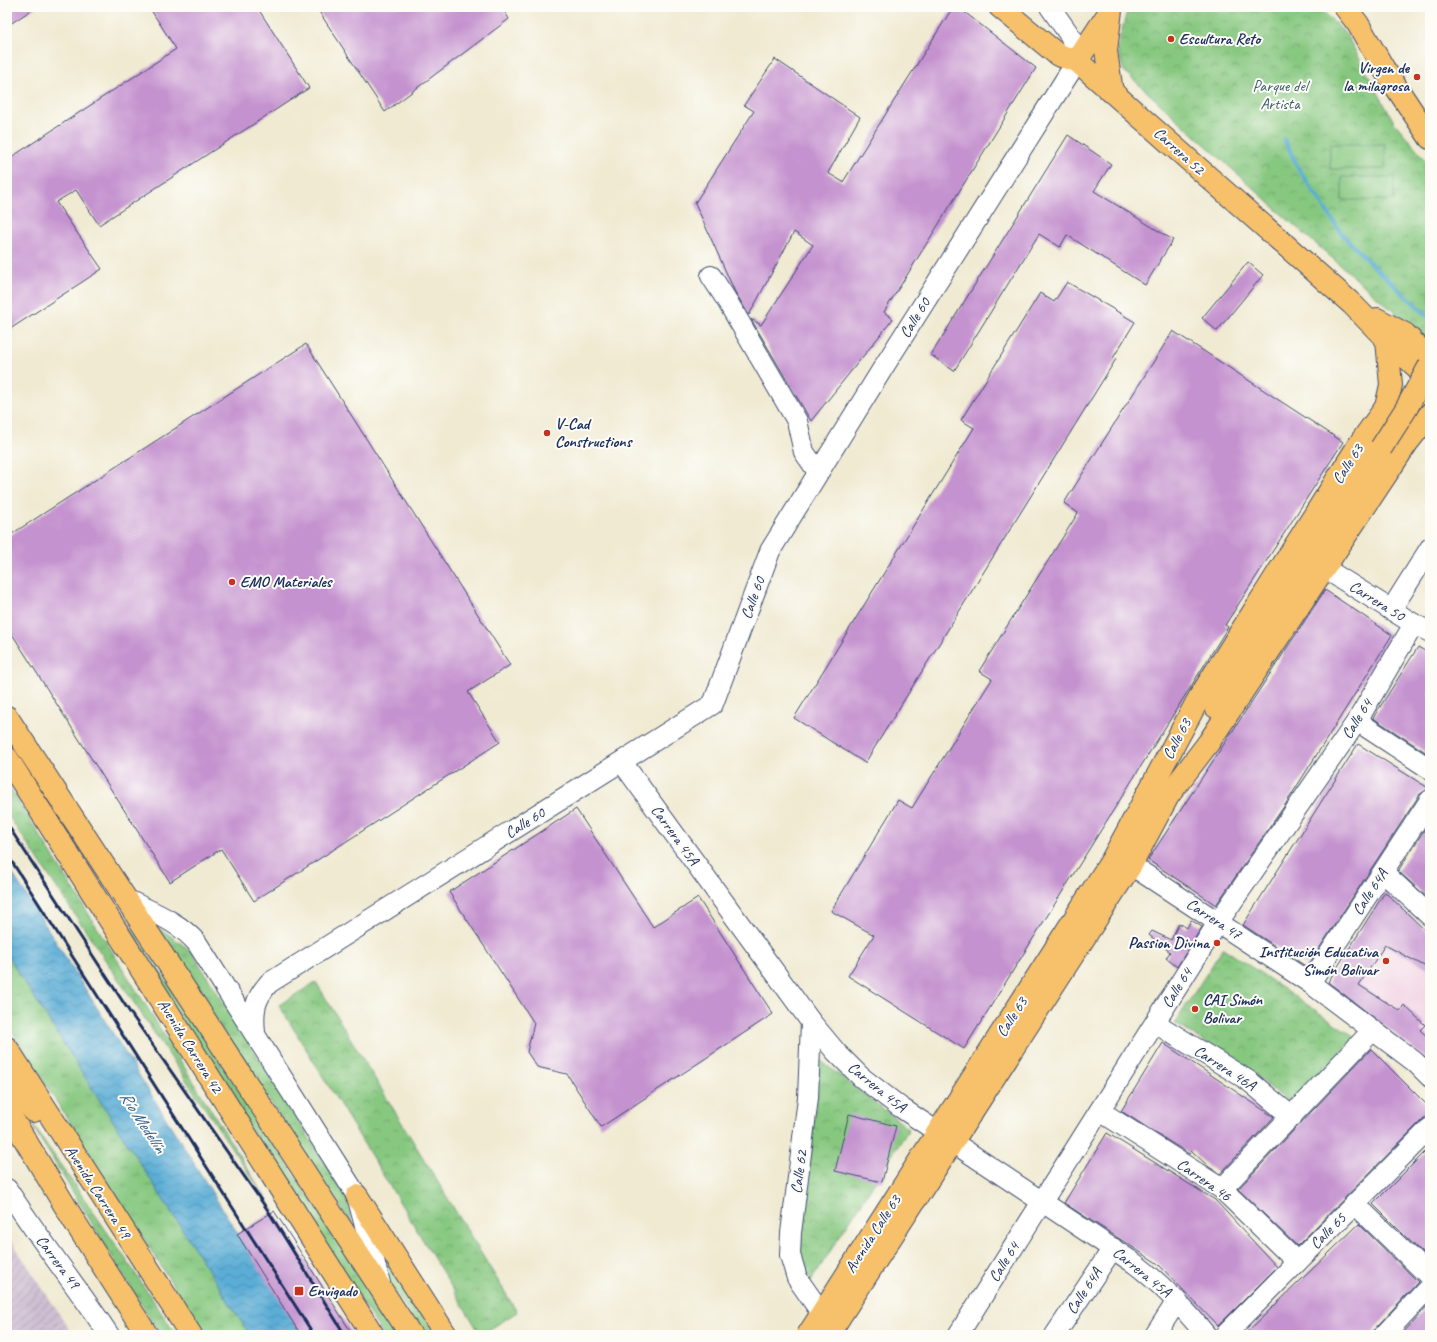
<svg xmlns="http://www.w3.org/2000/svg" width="1437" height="1342" font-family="Caveat,sans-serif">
<defs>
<pattern id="industrial-furrows" width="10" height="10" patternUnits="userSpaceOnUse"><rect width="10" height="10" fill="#cebed1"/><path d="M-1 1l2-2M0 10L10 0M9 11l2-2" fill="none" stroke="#a69bad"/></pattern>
<pattern id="grass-tufts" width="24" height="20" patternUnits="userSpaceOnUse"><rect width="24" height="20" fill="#87c880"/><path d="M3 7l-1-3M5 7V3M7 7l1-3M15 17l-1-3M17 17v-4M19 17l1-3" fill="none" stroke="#6ea36c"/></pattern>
<pattern id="park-crowns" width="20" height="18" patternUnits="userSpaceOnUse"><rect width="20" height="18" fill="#87c880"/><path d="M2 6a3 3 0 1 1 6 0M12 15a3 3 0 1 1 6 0" fill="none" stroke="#6ea36c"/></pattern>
<pattern id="water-waves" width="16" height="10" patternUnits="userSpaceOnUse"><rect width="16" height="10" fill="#5badd6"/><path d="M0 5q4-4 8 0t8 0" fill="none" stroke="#4a8db1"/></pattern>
</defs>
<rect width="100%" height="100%" fill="#fdfcf7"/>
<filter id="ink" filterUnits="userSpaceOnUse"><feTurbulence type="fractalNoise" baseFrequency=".025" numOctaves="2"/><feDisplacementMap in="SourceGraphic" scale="8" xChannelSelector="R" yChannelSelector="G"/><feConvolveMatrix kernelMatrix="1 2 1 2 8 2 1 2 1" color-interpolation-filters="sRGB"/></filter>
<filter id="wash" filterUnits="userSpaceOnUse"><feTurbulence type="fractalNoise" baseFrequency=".012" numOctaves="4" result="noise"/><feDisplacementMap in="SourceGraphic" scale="16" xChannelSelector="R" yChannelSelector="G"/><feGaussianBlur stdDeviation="0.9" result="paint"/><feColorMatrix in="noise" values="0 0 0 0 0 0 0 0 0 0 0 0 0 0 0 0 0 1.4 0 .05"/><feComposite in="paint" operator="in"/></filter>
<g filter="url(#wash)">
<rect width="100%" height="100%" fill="#f0ead2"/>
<path fill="#f1d0e3" d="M 1385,892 L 1430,935 L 1430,1066 L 1393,1032 L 1325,988 Z"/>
<path fill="url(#industrial-furrows)" d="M 7,1234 L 58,1312 L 73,1335 L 7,1335 Z"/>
<g fill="url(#grass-tufts)" stroke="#517c6f">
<path d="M 7,783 L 274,1211 L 10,818 L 7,812 Z"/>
<path d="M 110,895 L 376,1299 L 399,1335 L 383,1335 L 170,1003 Z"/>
<path d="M 151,922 L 191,951 L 347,1198 L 352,1225 Z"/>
<path d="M 7,955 L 250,1335 L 205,1335 L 194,1318 L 7,1024 Z"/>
<path d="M 24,1112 L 123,1255 L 176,1335 L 160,1335 Z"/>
<path d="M 380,1250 L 436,1335 L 422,1331 L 389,1283 Z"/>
</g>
<g fill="url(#park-crowns)" stroke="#517c6f">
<path d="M 1128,7 L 1319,7 L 1346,34 L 1394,122 L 1430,165 L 1430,343 L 1286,218 L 1124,71 L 1117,49 Z"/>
<path d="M 1223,948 L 1355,1037 L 1295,1107 L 1258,1078 L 1175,1023 Z"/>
<path d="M 316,982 L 517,1312 L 481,1335 L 279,1005 Z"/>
<path d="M 820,1060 L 909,1129 L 811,1281 L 800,1256 Z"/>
</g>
<g fill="#87c880" stroke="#517c6f">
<rect x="1330" y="144" width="55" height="25"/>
<rect x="1342" y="177" width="52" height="23"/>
</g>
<path fill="url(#water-waves)" stroke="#3b6e9a" d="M 7,865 L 41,918 L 301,1335 L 250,1335 L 9,958 L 7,955 Z"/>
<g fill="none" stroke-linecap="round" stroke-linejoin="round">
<path stroke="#5badd6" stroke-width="4" d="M 1284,139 L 1300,171 L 1342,234 L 1370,263 L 1430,318"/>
</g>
<g id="blocks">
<g fill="#c492cf">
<path d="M 7,7 L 36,7 L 7,26 Z"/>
<path d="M 149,7 L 257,7 L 309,88 L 99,225 L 76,190 L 56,202 L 102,269 L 7,331 L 7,160 L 176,49 Z"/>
<path d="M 316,7 L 502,7 L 509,19 L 385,112 Z"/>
<path d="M 953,7 L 958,7 L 1036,68 L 884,312 L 893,319 L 811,421 L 751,319 L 761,325 L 813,245 L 794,232 L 749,315 L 735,292 L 695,203 L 754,111 L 744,105 L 775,59 L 860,117 L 828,173 L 843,182 Z"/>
<path d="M 1068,135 L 1111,164 L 1094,191 L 1173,240 L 1145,285 L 1067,235 L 1060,247 L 1039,234 L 954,371 L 931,355 Z"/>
<path d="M 1248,262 L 1263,275 L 1217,331 L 1202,318 Z"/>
<path d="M 1067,282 L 1135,322 L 1113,358 L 1116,359 L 865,763 L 794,718 L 974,428 L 961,420 L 1040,293 L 1054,302 Z"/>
<path d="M 1173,331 L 1343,442 L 1225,625 L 1228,627 L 964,1049 L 848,976 L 874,935 L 831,911 L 898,800 L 912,808 L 992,679 L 979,671 L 1078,513 L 1064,503 Z"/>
<path d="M 306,344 L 510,665 L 468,692 L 500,742 L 254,901 L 221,849 L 170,882 L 7,626 L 7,537 Z"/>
<path d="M 1325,590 L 1392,635 L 1285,805 L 1216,905 L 1148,860 Z"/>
<path d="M 1418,647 L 1430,654 L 1430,755 L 1373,718 Z"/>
<path d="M 1358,744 L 1430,789 L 1420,794 L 1307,967 L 1243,925 Z"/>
<path d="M 576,809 L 653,927 L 698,898 L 773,1014 L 601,1127 L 567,1074 L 537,1067 L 527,1052 L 534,1023 L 449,892 Z"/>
<path d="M 1430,821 L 1430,900 L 1398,871 Z"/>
<path d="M 1385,892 L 1430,935 L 1430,969 L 1385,945 L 1359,985 L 1400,1011 L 1404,1005 L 1425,1025 L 1420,1030 L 1430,1039 L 1430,1061 L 1328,982 Z"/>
<path d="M 1191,920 L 1202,927 L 1177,967 L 1166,958 L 1170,952 L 1149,935 L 1152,931 L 1171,940 L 1179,923 L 1187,928 Z"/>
<path d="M 1163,1043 L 1274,1117 L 1220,1174 L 1209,1167 L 1192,1151 L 1189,1154 L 1121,1111 Z"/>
<path d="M 1371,1049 L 1430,1108 L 1430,1112 L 1297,1246 L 1238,1189 Z"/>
<path d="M 849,1114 L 896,1126 L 882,1182 L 835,1171 Z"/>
<path d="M 1107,1133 L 1215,1200 L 1277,1267 L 1218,1326 L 1157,1263 L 1064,1203 Z"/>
<path d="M 1430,1147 L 1430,1261 L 1373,1204 Z"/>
<path d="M 274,1211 L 282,1223 L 353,1335 L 301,1335 L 237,1234 Z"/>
<path d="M 1359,1224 L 1418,1282 L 1369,1335 L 1244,1335 Z"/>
<path d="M 1430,1303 L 1430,1335 L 1401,1335 L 1422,1312 Z"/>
</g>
</g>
</g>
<g filter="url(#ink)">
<use href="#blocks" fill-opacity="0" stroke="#3b4b6f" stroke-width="1"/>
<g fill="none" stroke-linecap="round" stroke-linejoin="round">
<defs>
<g id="minor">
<path d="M 711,276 L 726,299 L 797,421 L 804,452 L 818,472"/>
<path d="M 1324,568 L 1414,624 L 1430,632"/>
<path d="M 1391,610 L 1430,548"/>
<path d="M 1357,721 L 1430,769"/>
<path d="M 622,762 L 811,1022 L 836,1052 L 861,1077 L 900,1107 L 1134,1263 C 1162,1284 1184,1308 1206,1335"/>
<path d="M 1131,865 L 1310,983 L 1415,1062 L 1430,1077"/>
<path d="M 1383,872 L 1430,916"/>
<path d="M 126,899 C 152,912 178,921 197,943 L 357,1196 L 380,1283"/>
<path d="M 1310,983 L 1430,800"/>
<path d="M 811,1022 L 808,1098 L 791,1233 L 790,1255 L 797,1278 L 822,1314"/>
<path d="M 1155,1023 L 1249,1081 L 1292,1117"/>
<path d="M 255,1033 C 253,1011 254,1000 269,983 L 713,704 L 770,551 L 883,368 L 1077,61 L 1071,37 L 1050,7"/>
<path d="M 1100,1111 L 1222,1189 L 1297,1262"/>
<path d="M 7,1189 C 39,1239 76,1285 109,1335"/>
<path d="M 1222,1189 L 1373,1030"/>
<path d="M 1355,1204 L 1430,1277"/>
<path d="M 958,1335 L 1219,921 L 1357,721 L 1414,624"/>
<path d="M 1055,1335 L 1113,1248"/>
<path d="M 1155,1335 L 1177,1301"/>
<path d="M 1225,1335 L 1430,1128"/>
<path d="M 1384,1335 L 1430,1286"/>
</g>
<g id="major">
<path d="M 1000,7 L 1058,55 L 1077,61 L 1352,304 L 1387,340 L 1430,379"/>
<path d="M 1345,7 L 1358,24 L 1384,69 L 1430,138"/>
<path d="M 1111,10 L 1106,51 L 1112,92"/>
<path d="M 1077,61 L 1108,14"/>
<path d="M 1377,319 L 1405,334 L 1430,359"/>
<path d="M 1216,707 L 1270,617 L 1381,448"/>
<path d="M 808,1335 L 1112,860 L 1199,698 L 1360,443 L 1386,407 L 1391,385 L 1387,340"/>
<path d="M 828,1335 L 1131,865 L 1168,796 L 1209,742 L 1407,443 L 1430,414"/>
</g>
<g id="highway">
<path d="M 7,717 L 411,1335"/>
<path d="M 7,758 L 373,1335"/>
<path d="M 7,1048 L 191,1335"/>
<path d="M 7,1080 L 34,1111"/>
<path d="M 7,1110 L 76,1224 L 147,1335"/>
<path d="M 357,1196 L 446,1335"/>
</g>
</defs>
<use href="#minor" stroke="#3b4b6f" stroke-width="22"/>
<use href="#major" stroke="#3b4b6f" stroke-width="24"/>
<use href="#highway" stroke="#3b4b6f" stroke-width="24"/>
<use href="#minor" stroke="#fff" stroke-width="20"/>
<use href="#major" stroke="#f7c06b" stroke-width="22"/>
<use href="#highway" stroke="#f7c06b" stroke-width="22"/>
<g stroke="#1b2f5e" stroke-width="3">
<path d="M 7,824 L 129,1011 L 267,1209 L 345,1335"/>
<path d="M 7,854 L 314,1335"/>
</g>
<defs>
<path id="major-bridge" d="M 1381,448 L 1406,409 L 1430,365"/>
</defs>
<use href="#major-bridge" stroke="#3b4b6f" stroke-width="24" stroke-linecap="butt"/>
<use href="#major-bridge" stroke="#f7c06b" stroke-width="22"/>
</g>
</g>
<g fill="#c8321e" stroke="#fdfcf7" stroke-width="1.5">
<circle cx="1171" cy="39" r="4"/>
<circle cx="1417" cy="77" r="4"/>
<circle cx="547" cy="433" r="4"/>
<circle cx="232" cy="582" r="4"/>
<circle cx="1217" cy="943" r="4"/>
<circle cx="1386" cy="961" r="4"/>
<circle cx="1195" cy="1009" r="4"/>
<rect x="294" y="1286" width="10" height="10" rx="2"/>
</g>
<g text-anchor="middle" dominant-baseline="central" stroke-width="4" stroke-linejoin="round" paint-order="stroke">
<g font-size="16" font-weight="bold" fill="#1b2f5e" stroke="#fdfcf7" text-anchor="start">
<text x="1179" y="39">Escultura Reto</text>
<text x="1409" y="68" text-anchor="end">Virgen de<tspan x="1409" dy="18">la milagrosa</tspan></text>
<text x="555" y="424">V-Cad<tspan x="555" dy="18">Constructions</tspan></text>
<text x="240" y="582">EMO Materiales</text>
<text x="1209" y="943" text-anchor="end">Passion Divina</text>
<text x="1378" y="952" text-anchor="end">Institución Educativa<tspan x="1378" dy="18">Simón Bolivar</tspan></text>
<text x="1203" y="1000">CAI Simón<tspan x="1203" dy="18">Bolivar</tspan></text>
<text x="308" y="1291">Envigado</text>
</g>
<g font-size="16" fill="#3b5d68" stroke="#fdfcf7">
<text x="1280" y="86">Parque del<tspan x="1280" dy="18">Artista</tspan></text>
</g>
<g font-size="16" fill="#1b2f5e" stroke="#fdfcf7">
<text transform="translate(1179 151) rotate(42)">Carrera 52</text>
<text transform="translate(915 318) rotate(-58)">Calle 60</text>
<text transform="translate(1348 464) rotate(-57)">Calle 63</text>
<text transform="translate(753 598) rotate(-70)">Calle 60</text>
<text transform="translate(1377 601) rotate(32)">Carrera 50</text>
<text transform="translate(1357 719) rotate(-58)">Calle 64</text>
<text transform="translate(1177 739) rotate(-62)">Calle 63</text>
<text transform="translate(525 823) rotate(-32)">Calle 60</text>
<text transform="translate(675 835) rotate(54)">Carrera 45A</text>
<text transform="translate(1370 892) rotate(-57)">Calle 64A</text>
<text transform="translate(1214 919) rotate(33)">Carrera 47</text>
<text transform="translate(1177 988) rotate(-58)">Calle 64</text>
<text transform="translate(1012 1017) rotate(-57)">Calle 63</text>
<text transform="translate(190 1046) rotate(58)">Avenida Carrera 42</text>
<text transform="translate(1225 1068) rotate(33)">Carrera 46A</text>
<text transform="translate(877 1087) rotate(39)">Carrera 45A</text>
<text transform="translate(799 1172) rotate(-82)">Calle 62</text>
<text transform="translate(1204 1180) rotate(35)">Carrera 46</text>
<text transform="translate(98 1192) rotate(57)">Avenida Carrera 49</text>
<text transform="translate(1328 1231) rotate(-45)">Calle 65</text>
<text transform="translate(873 1234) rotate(-57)">Avenida Calle 63</text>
<text transform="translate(58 1262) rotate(53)">Carrera 49</text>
<text transform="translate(1004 1262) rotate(-58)">Calle 64</text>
<text transform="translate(1142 1272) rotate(39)">Carrera 45A</text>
<text transform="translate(1084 1291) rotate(-57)">Calle 64A</text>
</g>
<g font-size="17" font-style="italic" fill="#315b88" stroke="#fdfcf7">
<text transform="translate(143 1122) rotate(57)">Río Medellín</text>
</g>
</g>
<rect width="1437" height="1342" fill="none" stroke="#fdfcf7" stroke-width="24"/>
</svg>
